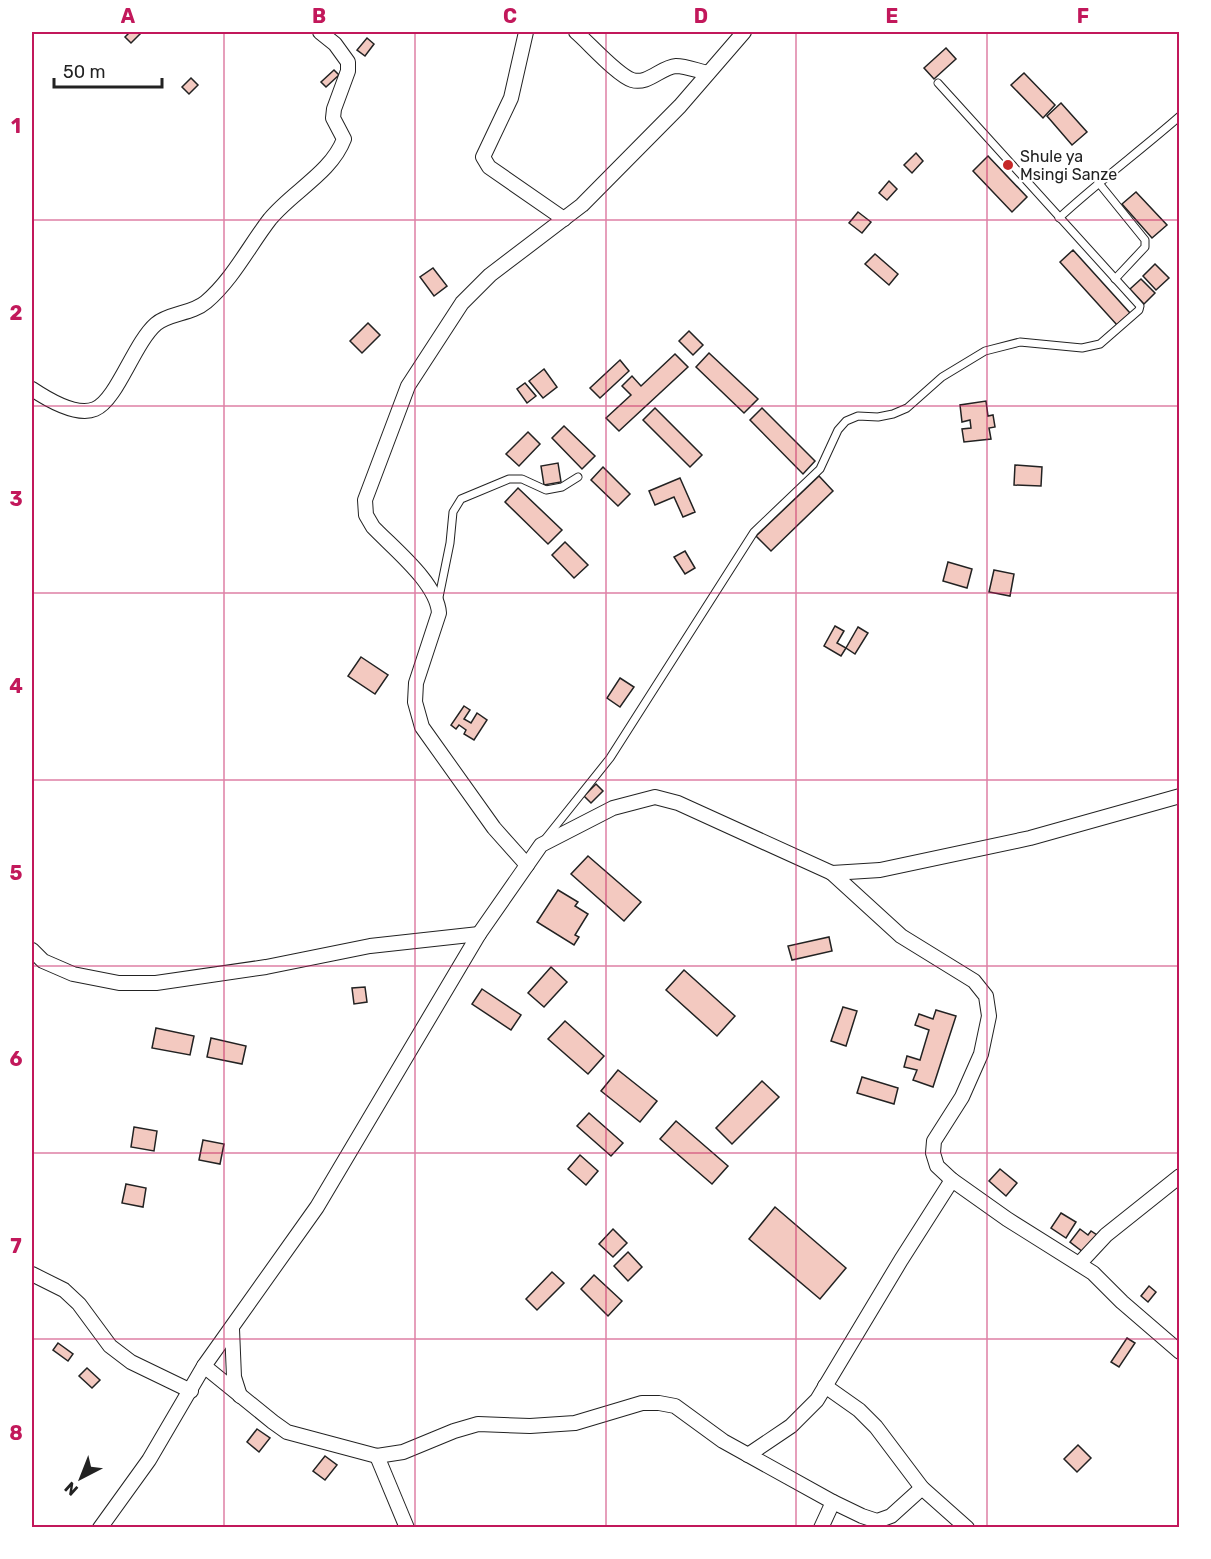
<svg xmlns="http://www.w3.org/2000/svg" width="1211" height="1559" font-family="Rubik,sans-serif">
<rect width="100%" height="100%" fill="#fff"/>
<g fill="#f3c9c0" stroke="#222" stroke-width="1.5">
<path d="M 130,32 L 142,32 L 131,43 L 125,37 Z"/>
<path d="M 367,38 L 374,44 L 365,56 L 357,50 Z"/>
<path d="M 946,48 L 956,59 L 934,79 L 924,68 Z"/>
<path d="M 334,70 L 339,75 L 326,87 L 321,82 Z"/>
<path d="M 1024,73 L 1055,105 L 1043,118 L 1011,85 Z"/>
<path d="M 191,78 L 198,85 L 189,94 L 182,87 Z"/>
<path d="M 1061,103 L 1087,132 L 1072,145 L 1047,116 Z"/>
<path d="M 916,153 L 923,161 L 912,173 L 904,165 Z"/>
<path d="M 988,156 L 1027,197 L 1012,212 L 973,171 Z"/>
<path d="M 889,181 L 897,189 L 887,200 L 879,193 Z"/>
<path d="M 1136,192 L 1167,225 L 1152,238 L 1122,204 Z"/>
<path d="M 858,212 L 871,222 L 862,233 L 849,223 Z"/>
<path d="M 1073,250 L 1130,313 L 1117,325 L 1060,262 Z"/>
<path d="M 875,254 L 898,274 L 889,285 L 865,264 Z"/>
<path d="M 1155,264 L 1169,278 L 1156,290 L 1143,276 Z"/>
<path d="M 433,268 L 447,286 L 434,296 L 420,277 Z"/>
<path d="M 1141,279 L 1155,293 L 1144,304 L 1130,289 Z"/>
<path d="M 368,323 L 380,335 L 362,353 L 350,341 Z"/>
<path d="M 689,331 L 703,345 L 693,355 L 679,341 Z"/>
<path d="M 709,353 L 758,399 L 744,413 L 696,367 Z"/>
<path d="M 675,354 L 688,367 L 619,431 L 606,418 L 631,395 L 622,386 L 632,376 L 641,386 Z"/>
<path d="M 620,360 L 629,371 L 600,398 L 590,388 Z"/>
<path d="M 544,369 L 557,387 L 543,398 L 529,381 Z"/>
<path d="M 525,383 L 536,396 L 527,403 L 517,389 Z"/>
<path d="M 986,401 L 988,416 L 993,415 L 995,427 L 989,428 L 991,439 L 964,442 L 962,429 L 971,428 L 970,420 L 962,422 L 960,405 Z"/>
<path d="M 655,408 L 702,455 L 690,467 L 643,420 Z"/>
<path d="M 762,408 L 815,461 L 803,474 L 750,420 Z"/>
<path d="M 564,426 L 595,456 L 582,469 L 552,438 Z"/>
<path d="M 528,432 L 540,444 L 519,466 L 506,454 Z"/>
<path d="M 558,463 L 561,482 L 544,485 L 541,466 Z"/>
<path d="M 1015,465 L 1042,467 L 1041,486 L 1014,485 Z"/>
<path d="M 603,467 L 630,494 L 618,506 L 591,480 Z"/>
<path d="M 819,476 L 833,491 L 771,551 L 756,536 Z"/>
<path d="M 680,478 L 695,512 L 683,517 L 674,497 L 655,505 L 649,491 Z"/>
<path d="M 518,488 L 562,530 L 548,544 L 505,502 Z"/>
<path d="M 565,542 L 588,565 L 574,578 L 552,555 Z"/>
<path d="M 685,551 L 695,568 L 685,574 L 674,557 Z"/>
<path d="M 948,562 L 972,569 L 967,588 L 943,581 Z"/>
<path d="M 994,570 L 1014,574 L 1010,596 L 989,592 Z"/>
<path d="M 835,626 L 844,631 L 837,643 L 846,648 L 841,656 L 824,646 Z"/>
<path d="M 858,627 L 868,633 L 855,654 L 846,648 Z"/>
<path d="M 361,657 L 388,675 L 375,694 L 348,676 Z"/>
<path d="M 620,678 L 634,687 L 620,707 L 607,698 Z"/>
<path d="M 464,706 L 470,710 L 464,719 L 471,723 L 477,713 L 487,720 L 474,740 L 464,734 L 466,730 L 459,725 L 456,729 L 451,725 Z"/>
<path d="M 596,784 L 603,791 L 591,803 L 584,796 Z"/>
<path d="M 588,856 L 641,902 L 624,921 L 571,874 Z"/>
<path d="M 558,890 L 578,902 L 575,906 L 588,914 L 575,935 L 579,937 L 574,945 L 537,922 Z"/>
<path d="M 829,937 L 832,951 L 792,960 L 788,946 Z"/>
<path d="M 551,967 L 567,982 L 544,1007 L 528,993 Z"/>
<path d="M 684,970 L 735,1016 L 717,1036 L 666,990 Z"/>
<path d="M 365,987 L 367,1002 L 354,1004 L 352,988 Z"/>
<path d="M 482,989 L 521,1015 L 511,1030 L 472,1004 Z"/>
<path d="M 843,1007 L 857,1011 L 846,1046 L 831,1041 Z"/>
<path d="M 936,1010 L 956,1016 L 933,1087 L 913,1080 L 917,1070 L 904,1067 L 907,1056 L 920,1060 L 929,1030 L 915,1025 L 919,1014 L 933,1019 Z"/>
<path d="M 565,1021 L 604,1056 L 588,1074 L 548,1039 Z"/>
<path d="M 156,1028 L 194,1036 L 190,1055 L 152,1048 Z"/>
<path d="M 211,1038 L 246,1046 L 242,1064 L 207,1057 Z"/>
<path d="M 618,1070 L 657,1101 L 640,1122 L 601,1091 Z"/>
<path d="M 862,1077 L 898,1088 L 894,1104 L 857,1093 Z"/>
<path d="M 762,1081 L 779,1097 L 732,1144 L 716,1128 Z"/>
<path d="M 589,1113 L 623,1143 L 611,1156 L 577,1126 Z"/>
<path d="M 676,1121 L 728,1166 L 712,1184 L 660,1139 Z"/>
<path d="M 134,1127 L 157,1131 L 154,1151 L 131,1147 Z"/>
<path d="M 203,1140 L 224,1144 L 220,1164 L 199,1160 Z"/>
<path d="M 580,1155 L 598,1171 L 586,1185 L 568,1169 Z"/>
<path d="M 1000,1169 L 1017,1183 L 1006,1196 L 989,1181 Z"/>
<path d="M 126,1184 L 146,1188 L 143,1207 L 122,1203 Z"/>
<path d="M 775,1207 L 846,1268 L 820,1299 L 749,1239 Z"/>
<path d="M 1061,1213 L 1076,1222 L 1066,1238 L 1051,1228 Z"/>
<path d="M 613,1229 L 627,1243 L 613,1257 L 599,1244 Z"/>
<path d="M 1080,1229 L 1088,1235 L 1091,1231 L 1097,1235 L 1083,1252 L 1070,1242 Z"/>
<path d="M 628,1252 L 642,1267 L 628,1281 L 614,1266 Z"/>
<path d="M 552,1272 L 564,1283 L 537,1310 L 526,1299 Z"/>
<path d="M 594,1275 L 622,1301 L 608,1316 L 581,1289 Z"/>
<path d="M 1149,1286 L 1156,1292 L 1148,1302 L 1141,1296 Z"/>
<path d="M 1127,1338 L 1135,1343 L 1119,1367 L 1111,1362 Z"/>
<path d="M 58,1343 L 73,1354 L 68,1361 L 53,1350 Z"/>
<path d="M 87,1368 L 100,1380 L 92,1388 L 79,1376 Z"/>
<path d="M 257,1429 L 270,1438 L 259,1452 L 247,1442 Z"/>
<path d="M 1078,1445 L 1091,1458 L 1077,1472 L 1064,1459 Z"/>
<path d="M 325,1456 L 337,1465 L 325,1480 L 313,1471 Z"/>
</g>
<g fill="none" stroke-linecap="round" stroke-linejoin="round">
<defs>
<g id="service">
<path d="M 1098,182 L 1145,240 L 1145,247 L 1115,279"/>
<path d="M 1059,218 C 1098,182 1140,151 1180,116"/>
<path d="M 438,602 L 450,543 L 453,512 L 461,499 L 509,479 L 522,479 L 546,490 L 562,487 L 578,477"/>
<path d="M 546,838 L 610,758 L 754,532 L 820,469 L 838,430 L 846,421 L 858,416 L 878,417 L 893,414 L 907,408 L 942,377 L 985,351 L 1020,342 L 1082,348 L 1100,344 L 1139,310 L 1140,306 L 938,83"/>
</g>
<g id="minor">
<path d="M 526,32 L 511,98 L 483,157 L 489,167 L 564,219"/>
<path d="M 576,32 C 589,43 617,75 632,80 C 648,85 661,67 676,66 C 686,66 698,71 708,73"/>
<path d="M 32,389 C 47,399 76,417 95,409 C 117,400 134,343 156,324 C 169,313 192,314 206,302 C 233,279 249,246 270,219 C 293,191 331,173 344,139 L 333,118 L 334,109 L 348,71 L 348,62 L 335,44 L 320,32"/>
<path d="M 527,865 L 494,828 L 422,727 L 415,702 L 416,683 L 439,613 C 437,583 394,549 373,527 L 366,515 L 365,500 L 408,386 L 462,303 L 490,275 L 582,205 L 680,106 L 744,32"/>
<path d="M 832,873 L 901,936 L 974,981 L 986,996 L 989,1016 L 981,1054 L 962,1097 L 934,1141 L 933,1153 L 937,1166 L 952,1180 L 1007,1219 L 1093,1273 L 1122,1302 L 1180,1352"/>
<path d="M 32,950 L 43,961 L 73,974 L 119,983 L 156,983 L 266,967 L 370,946 L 479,934"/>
<path d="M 1079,1264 L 1106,1235 L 1180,1176"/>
<path d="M 32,1274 L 64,1290 L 79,1304 L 110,1346 L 131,1362 L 191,1391"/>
<path d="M 232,1329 L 234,1377 L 240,1396"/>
<path d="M 204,1366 L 273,1422 L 287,1432 L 377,1456 L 403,1452 L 454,1431 L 478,1424 L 530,1426 L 575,1423 L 642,1403 L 659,1403 L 675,1406 L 723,1441 L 833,1502 L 862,1516 L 877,1521 L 891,1516 L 922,1488"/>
<path d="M 825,1386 L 859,1410 L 876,1427 L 922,1488 L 967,1528"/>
<path d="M 748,1455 L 791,1426 L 817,1400 L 901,1260 L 952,1180"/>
<path d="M 377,1456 L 407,1528"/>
<path d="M 100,1528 L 149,1460 L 204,1366 L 317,1207 L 479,934 L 541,845 L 613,808 L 655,797 L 678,803 L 832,873 L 880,870 L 1030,838 L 1180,796"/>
<path d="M 821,1528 L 833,1502"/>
</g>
</defs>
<use href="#service" stroke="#222" stroke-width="9"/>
<use href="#minor" stroke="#222" stroke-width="16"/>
<use href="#service" stroke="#fff" stroke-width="7"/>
<use href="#minor" stroke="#fff" stroke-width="14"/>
</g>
<path fill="none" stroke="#c2185b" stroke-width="1.5" stroke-opacity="0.55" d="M 224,32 L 224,1528M 415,32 L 415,1528M 606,32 L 606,1528M 796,32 L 796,1528M 987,32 L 987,1528M 32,220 L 1180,220M 32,406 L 1180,406M 32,593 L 1180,593M 32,780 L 1180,780M 32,966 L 1180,966M 32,1153 L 1180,1153M 32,1339 L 1180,1339"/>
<circle fill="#c62828" stroke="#fff" stroke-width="2" cx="1008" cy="165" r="6"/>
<g text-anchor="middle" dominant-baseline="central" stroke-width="4.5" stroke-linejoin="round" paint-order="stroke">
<g font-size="16" fill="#222" stroke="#fff" text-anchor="start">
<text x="1020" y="156">Shule ya<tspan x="1020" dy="18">Msingi Sanze</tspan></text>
</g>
</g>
<rect width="1211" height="1559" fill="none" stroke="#ffffff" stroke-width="66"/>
<g transform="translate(81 1478) rotate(222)" stroke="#ffffff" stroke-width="4.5" paint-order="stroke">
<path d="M0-4.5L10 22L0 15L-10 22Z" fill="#222222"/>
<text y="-9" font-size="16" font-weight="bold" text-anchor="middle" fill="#222222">N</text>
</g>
<path d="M54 78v9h108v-9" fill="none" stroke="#222222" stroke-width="3"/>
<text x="63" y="78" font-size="18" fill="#222222" stroke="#ffffff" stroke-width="4.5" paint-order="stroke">50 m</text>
<rect x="33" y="33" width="1145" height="1493" fill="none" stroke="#c2185b" stroke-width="2"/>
<g font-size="20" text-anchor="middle" font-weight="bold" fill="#c2185b">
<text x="128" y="23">A</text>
<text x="319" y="23">B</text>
<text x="510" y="23">C</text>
<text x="701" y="23">D</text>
<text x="892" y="23">E</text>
<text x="1083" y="23">F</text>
<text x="16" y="133">1</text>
<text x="16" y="320">2</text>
<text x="16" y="506">3</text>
<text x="16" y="693">4</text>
<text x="16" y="880">5</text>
<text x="16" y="1066">6</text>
<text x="16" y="1253">7</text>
<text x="16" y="1440">8</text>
</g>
</svg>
